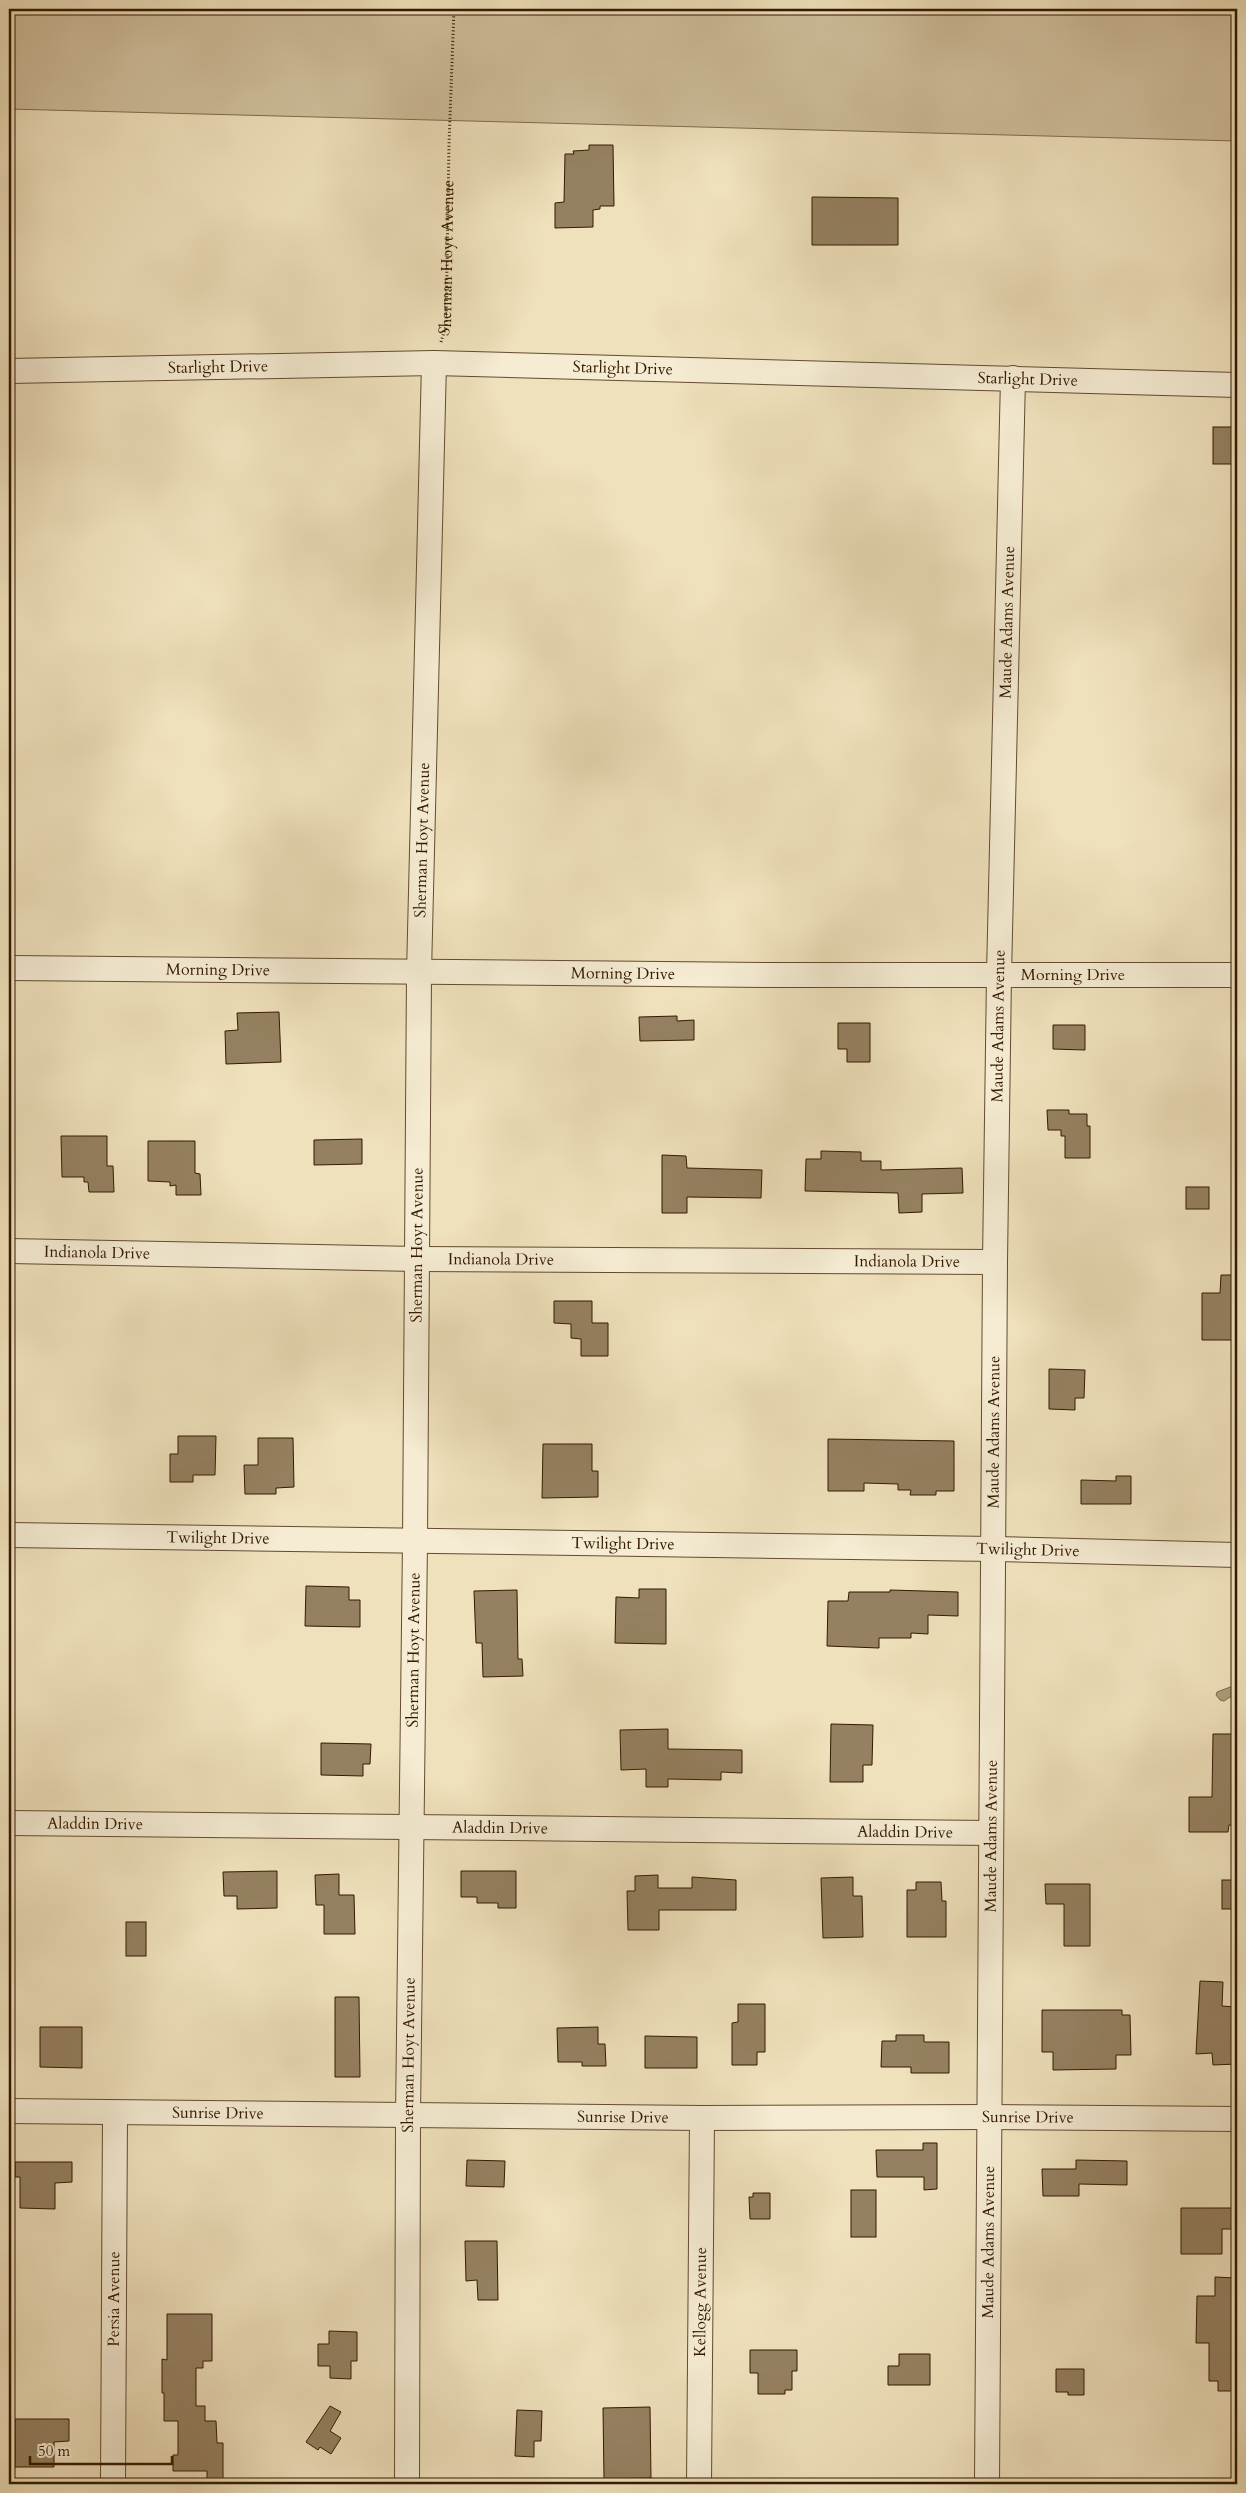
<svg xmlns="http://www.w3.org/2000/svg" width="1246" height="2493" font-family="Cardo,serif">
<rect width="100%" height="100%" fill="#efe1bc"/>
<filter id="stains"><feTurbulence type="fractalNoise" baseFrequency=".004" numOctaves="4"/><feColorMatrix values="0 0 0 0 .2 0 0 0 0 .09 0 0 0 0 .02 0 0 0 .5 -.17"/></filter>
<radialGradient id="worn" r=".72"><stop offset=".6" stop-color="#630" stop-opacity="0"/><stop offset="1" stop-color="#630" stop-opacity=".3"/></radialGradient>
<path fill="#cfbf9c" stroke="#816c4e" d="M 9,9 L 1237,9 L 1237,141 L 9,109 Z"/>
<path fill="#af9d7c" stroke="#7d684a" d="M 1233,1686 L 1237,1687 L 1237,1697 L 1230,1697 L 1224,1701 L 1220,1700 L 1216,1695 L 1217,1692 Z"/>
<g fill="#958162" stroke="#331900">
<path d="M 589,145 L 613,145 L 614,206 L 600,206 L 600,209 L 593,210 L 593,227 L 555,228 L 555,203 L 564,202 L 565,154 L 574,154 L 573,151 L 589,150 Z"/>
<path d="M 812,197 L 898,198 L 898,245 L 812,245 Z"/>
<rect x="1213" y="427" width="24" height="37"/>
<path d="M 279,1012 L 281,1062 L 226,1064 L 225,1031 L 238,1030 L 237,1013 Z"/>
<path d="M 677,1016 L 677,1021 L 694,1020 L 694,1040 L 640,1041 L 639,1017 Z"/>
<path d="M 838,1023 L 870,1023 L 870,1062 L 847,1062 L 847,1049 L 838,1049 Z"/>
<path d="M 1053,1025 L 1085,1025 L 1085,1050 L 1053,1049 Z"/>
<path d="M 1047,1110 L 1069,1110 L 1069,1114 L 1087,1114 L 1087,1126 L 1090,1126 L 1090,1158 L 1065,1158 L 1065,1136 L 1061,1136 L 1061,1130 L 1048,1130 Z"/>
<path d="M 61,1136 L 107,1136 L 107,1166 L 113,1166 L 114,1192 L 89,1192 L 88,1182 L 84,1182 L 84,1177 L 62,1177 Z"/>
<path d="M 362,1139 L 362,1164 L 314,1165 L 314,1140 Z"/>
<path d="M 148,1141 L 195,1141 L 195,1173 L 200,1174 L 201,1195 L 176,1195 L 176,1185 L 170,1186 L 170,1182 L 148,1181 Z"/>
<path d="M 821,1151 L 861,1152 L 861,1161 L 881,1161 L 881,1170 L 962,1168 L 963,1193 L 922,1194 L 922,1212 L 899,1213 L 898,1193 L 805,1191 L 806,1159 L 821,1159 Z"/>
<path d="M 662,1155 L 686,1156 L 687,1168 L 762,1170 L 761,1198 L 687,1197 L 687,1213 L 662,1213 Z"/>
<rect x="1186" y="1187" width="23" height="22"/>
<path d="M 1221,1275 L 1237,1275 L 1237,1340 L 1202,1340 L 1202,1293 L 1220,1293 Z"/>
<path d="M 554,1301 L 592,1301 L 592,1323 L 608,1323 L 608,1356 L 581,1356 L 581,1339 L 571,1338 L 571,1324 L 554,1323 Z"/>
<path d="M 1049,1369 L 1085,1370 L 1084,1398 L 1075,1398 L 1075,1410 L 1049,1409 Z"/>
<path d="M 178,1436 L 216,1436 L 215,1475 L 193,1475 L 193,1482 L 170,1482 L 170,1454 L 178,1454 Z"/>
<path d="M 258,1438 L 293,1438 L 294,1487 L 276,1488 L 276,1494 L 245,1494 L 244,1465 L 258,1465 Z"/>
<path d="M 828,1439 L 954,1441 L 954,1491 L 936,1491 L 936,1495 L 910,1495 L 911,1490 L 898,1490 L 898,1484 L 864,1483 L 864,1491 L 828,1491 Z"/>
<path d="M 543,1444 L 592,1444 L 592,1471 L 598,1471 L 598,1497 L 542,1498 Z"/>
<path d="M 1116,1476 L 1131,1476 L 1131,1504 L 1081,1504 L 1081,1480 L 1116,1481 Z"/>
<path d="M 306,1586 L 349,1587 L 349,1600 L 360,1600 L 360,1627 L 305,1626 Z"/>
<path d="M 639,1589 L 666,1589 L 666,1644 L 615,1643 L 616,1597 L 639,1598 Z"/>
<path d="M 517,1590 L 518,1659 L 522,1659 L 523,1676 L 483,1677 L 482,1643 L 476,1643 L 474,1591 Z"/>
<path d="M 890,1590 L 958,1592 L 958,1616 L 928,1615 L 928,1634 L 911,1633 L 911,1638 L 879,1638 L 879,1648 L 827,1646 L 828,1601 L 848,1601 L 849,1592 L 890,1592 Z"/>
<path d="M 831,1724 L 873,1725 L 872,1765 L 863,1765 L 863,1782 L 830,1782 Z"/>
<path d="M 668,1729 L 668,1749 L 742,1750 L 742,1773 L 721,1772 L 721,1780 L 668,1779 L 668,1787 L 646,1787 L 646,1769 L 621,1770 L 620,1730 Z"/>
<path d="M 1213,1734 L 1237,1734 L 1237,1765 L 1234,1765 L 1233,1797 L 1237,1797 L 1236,1825 L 1229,1825 L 1228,1832 L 1189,1832 L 1189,1797 L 1212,1797 Z"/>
<path d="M 321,1743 L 371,1744 L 370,1764 L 363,1764 L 363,1776 L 321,1775 Z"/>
<path d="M 277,1871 L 277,1908 L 237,1909 L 237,1896 L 224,1896 L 223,1872 Z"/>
<path d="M 461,1871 L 516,1871 L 516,1908 L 498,1908 L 498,1903 L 477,1903 L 477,1897 L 461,1897 Z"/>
<path d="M 339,1874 L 339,1895 L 354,1895 L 355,1934 L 324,1934 L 324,1905 L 316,1905 L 315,1875 Z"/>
<path d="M 658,1875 L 658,1888 L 692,1888 L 692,1877 L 736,1880 L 736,1910 L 659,1910 L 659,1930 L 628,1930 L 627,1891 L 635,1891 L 635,1876 Z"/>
<path d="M 853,1877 L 853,1896 L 862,1896 L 863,1937 L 823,1938 L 821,1878 Z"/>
<rect x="1222" y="1880" width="15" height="29"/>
<path d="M 916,1882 L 941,1882 L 942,1901 L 946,1901 L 946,1937 L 907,1937 L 907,1890 L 916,1890 Z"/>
<path d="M 1045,1884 L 1090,1884 L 1090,1946 L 1064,1946 L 1064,1904 L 1046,1904 Z"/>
<rect x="126" y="1922" width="20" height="34"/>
<path d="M 1200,1981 L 1223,1982 L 1222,2006 L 1236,2007 L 1237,2064 L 1213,2065 L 1212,2053 L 1196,2054 Z"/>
<path d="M 335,1997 L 359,1997 L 360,2077 L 335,2077 Z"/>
<path d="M 738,2004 L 765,2004 L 765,2052 L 757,2052 L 757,2065 L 732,2065 L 732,2023 L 738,2022 Z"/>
<path d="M 1042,2010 L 1122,2010 L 1122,2015 L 1130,2015 L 1131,2055 L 1116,2055 L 1116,2069 L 1053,2070 L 1053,2052 L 1042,2052 Z"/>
<path d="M 40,2027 L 82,2027 L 82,2068 L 40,2067 Z"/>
<path d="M 598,2027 L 598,2044 L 605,2044 L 606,2066 L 582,2066 L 582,2062 L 558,2062 L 557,2028 Z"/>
<path d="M 896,2035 L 924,2035 L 924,2042 L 949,2042 L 949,2073 L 911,2073 L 911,2067 L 881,2067 L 882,2041 L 896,2041 Z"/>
<path d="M 645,2036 L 697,2037 L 697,2068 L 645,2068 Z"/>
<path d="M 923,2143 L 937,2143 L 937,2189 L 924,2190 L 924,2177 L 877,2177 L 876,2150 L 923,2150 Z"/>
<path d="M 467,2160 L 505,2161 L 504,2187 L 466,2186 Z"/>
<path d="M 1076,2160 L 1127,2161 L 1127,2185 L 1079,2184 L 1079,2196 L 1043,2196 L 1042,2169 L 1076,2169 Z"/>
<path d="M 15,2162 L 72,2162 L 72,2182 L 55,2183 L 55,2209 L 20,2208 L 20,2177 L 15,2177 Z"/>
<rect x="851" y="2190" width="25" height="47"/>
<path d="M 753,2193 L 770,2193 L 770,2219 L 750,2219 L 749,2197 L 753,2197 Z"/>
<path d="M 1181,2208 L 1237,2208 L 1237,2229 L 1222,2229 L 1222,2254 L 1181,2254 Z"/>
<path d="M 465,2241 L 497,2241 L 498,2300 L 478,2300 L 477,2280 L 466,2281 Z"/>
<path d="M 1215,2277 L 1236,2278 L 1236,2391 L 1218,2391 L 1218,2381 L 1209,2381 L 1209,2343 L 1196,2343 L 1197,2296 L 1215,2296 Z"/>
<path d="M 167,2314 L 212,2314 L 212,2361 L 203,2361 L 203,2368 L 196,2368 L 196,2406 L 205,2406 L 205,2421 L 216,2421 L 217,2443 L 223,2443 L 223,2479 L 207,2479 L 207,2471 L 173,2471 L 173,2455 L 178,2455 L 178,2421 L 164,2421 L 164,2393 L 162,2393 L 162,2359 L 167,2360 Z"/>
<path d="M 329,2331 L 357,2332 L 357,2361 L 351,2361 L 351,2379 L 330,2378 L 330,2366 L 318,2366 L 318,2344 L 329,2344 Z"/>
<path d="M 750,2350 L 797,2350 L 797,2371 L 792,2371 L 792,2390 L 785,2390 L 785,2394 L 758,2394 L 758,2373 L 750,2373 Z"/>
<path d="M 899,2354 L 930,2354 L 930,2385 L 888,2385 L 888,2366 L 899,2366 Z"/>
<path d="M 1056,2369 L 1084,2369 L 1084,2395 L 1068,2395 L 1068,2392 L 1056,2392 Z"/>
<path d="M 330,2406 L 341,2412 L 330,2431 L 341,2438 L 331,2454 L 320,2447 L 318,2450 L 306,2442 Z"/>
<path d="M 650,2407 L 651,2478 L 604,2479 L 603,2408 Z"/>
<path d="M 517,2410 L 542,2411 L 541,2441 L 534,2441 L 534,2457 L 515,2456 Z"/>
<path d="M 15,2419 L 69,2419 L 69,2441 L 54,2442 L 54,2467 L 15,2467 Z"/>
</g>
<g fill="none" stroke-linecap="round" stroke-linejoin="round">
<defs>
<g id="minor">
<path id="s2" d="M 9,371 L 434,363 L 1237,385"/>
<path id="s3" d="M 9,968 L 773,975 L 1237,975"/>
<path id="s4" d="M 9,1251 L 417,1259 L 995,1262"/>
<path id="s5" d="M 9,1535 L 994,1549 L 1237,1555"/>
<path id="s6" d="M 9,1823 L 991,1833"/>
<path id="s7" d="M 9,2111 L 702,2118 L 990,2117 L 1237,2119"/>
<path id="s8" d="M 113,2484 L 115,2113"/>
<path id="s9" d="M 407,2484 L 408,2116 L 415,1542 L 419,973 L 434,363"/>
<path id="s10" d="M 699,2484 L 702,2118"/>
<path id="s11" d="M 987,2484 L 995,1262 L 999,975 L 1013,378"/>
</g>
</defs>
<use href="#minor" stroke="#624b2f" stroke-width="26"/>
<path stroke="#331900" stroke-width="3" stroke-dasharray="1 2.5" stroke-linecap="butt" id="s1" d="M 441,342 L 446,326 L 449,144 L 454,9"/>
<use href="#minor" stroke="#f5ecd3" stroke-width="24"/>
</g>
<g text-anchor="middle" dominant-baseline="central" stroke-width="5" stroke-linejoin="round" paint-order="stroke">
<g font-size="16" fill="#331900" stroke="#f5ecd3">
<text stroke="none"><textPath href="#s1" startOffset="85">Sherman Hoyt Avenue</textPath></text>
<text stroke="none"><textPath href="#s2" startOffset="209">Starlight Drive</textPath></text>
<text stroke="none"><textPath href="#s2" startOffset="614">Starlight Drive</textPath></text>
<text stroke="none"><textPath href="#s2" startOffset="1019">Starlight Drive</textPath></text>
<text stroke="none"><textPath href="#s11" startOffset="1862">Maude Adams Avenue</textPath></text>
<text stroke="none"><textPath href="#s9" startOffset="1644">Sherman Hoyt Avenue</textPath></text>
<text stroke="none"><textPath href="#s3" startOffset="209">Morning Drive</textPath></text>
<text stroke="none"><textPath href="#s3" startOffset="614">Morning Drive</textPath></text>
<text stroke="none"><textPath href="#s3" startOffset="1064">Morning Drive</textPath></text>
<text stroke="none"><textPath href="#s11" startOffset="1458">Maude Adams Avenue</textPath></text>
<text stroke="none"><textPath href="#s9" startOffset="1239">Sherman Hoyt Avenue</textPath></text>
<text stroke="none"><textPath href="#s4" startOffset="88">Indianola Drive</textPath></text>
<text stroke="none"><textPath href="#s4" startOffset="492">Indianola Drive</textPath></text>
<text stroke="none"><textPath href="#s4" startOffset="898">Indianola Drive</textPath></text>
<text stroke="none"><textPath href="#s11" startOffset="1052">Maude Adams Avenue</textPath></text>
<text stroke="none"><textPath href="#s5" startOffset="209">Twilight Drive</textPath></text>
<text stroke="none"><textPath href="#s5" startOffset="614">Twilight Drive</textPath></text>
<text stroke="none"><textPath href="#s5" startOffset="1019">Twilight Drive</textPath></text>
<text stroke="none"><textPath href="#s9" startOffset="834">Sherman Hoyt Avenue</textPath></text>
<text stroke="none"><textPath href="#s6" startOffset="86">Aladdin Drive</textPath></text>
<text stroke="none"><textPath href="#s6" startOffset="491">Aladdin Drive</textPath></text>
<text stroke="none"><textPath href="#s6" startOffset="896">Aladdin Drive</textPath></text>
<text stroke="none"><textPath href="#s11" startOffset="648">Maude Adams Avenue</textPath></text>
<text stroke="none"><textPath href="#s9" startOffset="429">Sherman Hoyt Avenue</textPath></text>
<text stroke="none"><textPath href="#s7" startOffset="209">Sunrise Drive</textPath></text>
<text stroke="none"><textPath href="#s7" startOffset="614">Sunrise Drive</textPath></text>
<text stroke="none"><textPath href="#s7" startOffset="1019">Sunrise Drive</textPath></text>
<text stroke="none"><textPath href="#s11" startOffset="242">Maude Adams Avenue</textPath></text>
<text stroke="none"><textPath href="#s8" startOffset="185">Persia Avenue</textPath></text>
<text stroke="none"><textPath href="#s10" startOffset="182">Kellogg Avenue</textPath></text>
</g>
</g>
<rect width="1246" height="2493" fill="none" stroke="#efe1bc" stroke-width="30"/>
<rect x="10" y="10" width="1226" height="2473" fill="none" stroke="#331900" stroke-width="2.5"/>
<rect x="15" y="15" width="1216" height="2463" fill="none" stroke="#331900"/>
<path d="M30 2456v8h142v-8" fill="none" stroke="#331900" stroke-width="2.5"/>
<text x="38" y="2456" font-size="15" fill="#331900" stroke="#f5ecd3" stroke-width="4" paint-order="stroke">50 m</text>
<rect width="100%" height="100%" filter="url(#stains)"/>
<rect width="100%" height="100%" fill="url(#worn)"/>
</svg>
